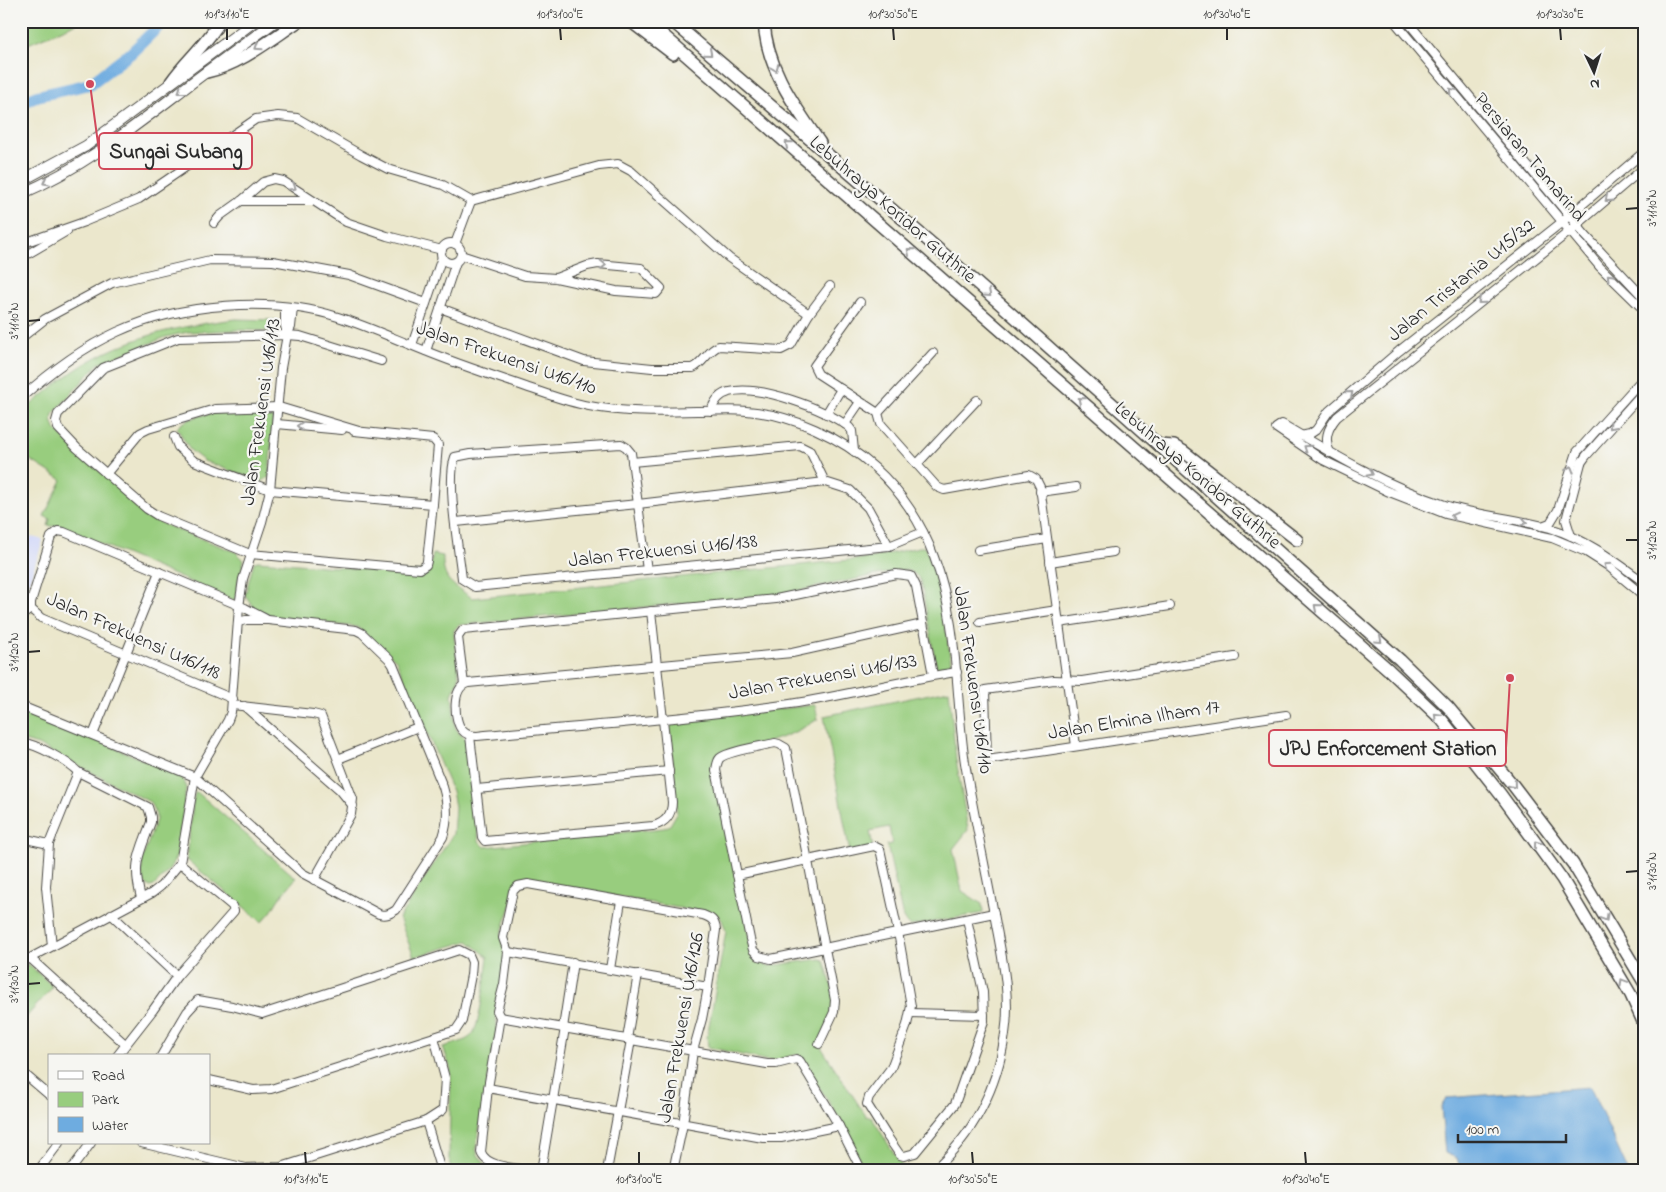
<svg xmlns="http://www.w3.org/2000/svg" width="1666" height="1192" font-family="'Indie Flower',sans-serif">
<rect width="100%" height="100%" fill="#f6f6f2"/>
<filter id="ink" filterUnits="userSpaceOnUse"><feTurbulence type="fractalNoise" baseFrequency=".02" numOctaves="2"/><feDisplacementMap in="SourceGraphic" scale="10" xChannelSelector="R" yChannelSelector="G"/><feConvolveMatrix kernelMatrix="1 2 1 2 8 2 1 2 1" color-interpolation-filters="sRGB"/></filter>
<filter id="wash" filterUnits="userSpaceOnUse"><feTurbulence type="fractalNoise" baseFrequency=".0096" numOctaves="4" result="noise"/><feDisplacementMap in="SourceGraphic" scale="20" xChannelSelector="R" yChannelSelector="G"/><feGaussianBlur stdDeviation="1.12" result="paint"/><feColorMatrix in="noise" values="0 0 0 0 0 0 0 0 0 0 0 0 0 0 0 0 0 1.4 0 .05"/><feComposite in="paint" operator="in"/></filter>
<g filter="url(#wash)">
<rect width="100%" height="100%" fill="#ebe7cc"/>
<path fill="#d3d9f9" d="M 21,534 L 43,540 L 21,607 Z"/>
<g fill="#98cd7e" stroke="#627c54">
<path d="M 21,21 L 82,21 L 21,47 Z"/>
<path d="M 236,319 L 275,320 L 278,322 L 279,326 L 277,329 L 271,331 L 238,330 L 188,332 L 166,337 L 98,364 L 53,414 L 52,420 L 55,429 L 80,454 L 151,517 L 165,525 L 236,552 L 244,560 L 238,582 L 236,598 L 233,600 L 59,526 L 48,526 L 50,519 L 44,516 L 62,480 L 21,454 L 21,414 C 29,405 41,397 50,389 C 108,341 163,328 236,319 Z"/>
<path d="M 263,410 L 271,411 L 273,419 L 269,477 L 261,482 L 204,461 L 190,450 L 177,428 C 192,410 241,411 263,410 Z"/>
<path d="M 919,547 L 924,547 L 927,550 L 939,588 L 951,662 C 948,667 944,671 938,668 L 936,665 L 921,582 C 917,574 911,570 902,570 L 786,593 L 759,596 L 459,625 L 454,630 L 454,635 L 459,678 L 452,695 L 455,727 L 459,733 L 466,739 L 468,744 L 479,841 L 485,847 L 664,828 L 670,825 L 677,813 L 670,729 L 671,724 L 677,720 L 815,705 L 818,719 C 790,738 759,745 727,753 L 717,768 L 753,953 C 757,960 760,965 769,966 L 820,959 L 824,960 L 836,999 L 821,1047 L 866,1116 L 872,1118 L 905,1171 L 865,1171 L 839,1118 L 798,1054 L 772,1061 L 764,1060 L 708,1047 L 707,1037 L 726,931 L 722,920 L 717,915 L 528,880 L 520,882 L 501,934 L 508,952 L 503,987 L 496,1017 L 497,1027 L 476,1148 C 477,1158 486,1162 486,1169 L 451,1171 L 449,1157 L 451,1074 L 450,1067 L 443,1047 C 452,1044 466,1042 472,1035 C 480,1026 486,972 488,957 L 468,941 L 414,957 L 399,918 L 453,834 L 455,807 L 452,791 L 396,660 L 357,627 L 272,617 L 254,608 L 245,595 L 254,562 L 258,561 L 412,573 C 425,571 431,568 433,554 L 443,556 C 442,582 453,584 472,598 L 870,558 Z"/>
<path d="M 949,690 L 956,759 L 968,830 L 953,849 L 962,891 L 982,904 L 983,913 L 911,926 L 907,924 L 903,918 L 887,845 L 892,844 L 889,827 L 870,831 L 873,848 L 850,853 L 824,716 Z"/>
<path d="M 21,708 L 174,773 L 183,779 L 186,788 L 177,855 L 169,870 L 154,886 L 150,887 L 142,882 L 142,860 L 156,820 L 156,815 L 150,802 L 38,745 L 21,740 Z"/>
<path d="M 197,792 L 296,878 L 278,900 L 271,912 L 262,922 L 187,860 L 193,802 L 195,793 Z"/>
<path d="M 28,964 L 51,985 L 52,988 L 21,1023 L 21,967 Z"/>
</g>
<path fill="#6eace0" stroke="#4c6c86" d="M 1590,1087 L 1628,1171 L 1461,1171 L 1457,1158 L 1445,1153 L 1441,1106 L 1446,1098 Z"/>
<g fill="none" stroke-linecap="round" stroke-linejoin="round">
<path stroke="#6eace0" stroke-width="12" d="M 21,103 L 37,96 L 90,84 L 131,53 L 164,21"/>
</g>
</g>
<g filter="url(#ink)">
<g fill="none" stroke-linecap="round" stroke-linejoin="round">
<defs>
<g id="minor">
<path d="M 1394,21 L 1600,267 L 1645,311"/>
<path d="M 1407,21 L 1586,236 L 1645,299"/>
<path d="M 241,201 L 313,201"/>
<path d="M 471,201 L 599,166 L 618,164 L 631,171 L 729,258 L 809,314"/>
<path d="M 214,223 L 220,216 L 241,201 L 263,182 L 274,179 L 283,181 L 346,222 L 387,236 L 442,250"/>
<circle cx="451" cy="253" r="10"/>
<path d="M 21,244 L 84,222 L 139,199 L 256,119 L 278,116 L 297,118 L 361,155 L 388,169 L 443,185 L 471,201"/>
<path d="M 455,244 L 471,201"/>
<path d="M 461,255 L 525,276 L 556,278 L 616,291 L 656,294 L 661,288 L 641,268 L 598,264 L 587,266 L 556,278"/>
<path d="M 21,258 L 67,231"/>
<path d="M 860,302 L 814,366 L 818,374 L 878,413 L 881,424 L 937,487 L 944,490 L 1029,475 L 1036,479 L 1040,487 L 1076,746"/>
<path d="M 285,308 L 285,326 L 287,335"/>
<path d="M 440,308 L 584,361 L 652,368 L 693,368 C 704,363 708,350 719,346 L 781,350 L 791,345 L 809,314 L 830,286"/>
<path d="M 21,338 L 45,319 L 112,283 L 210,260 L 273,261 L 349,275 L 426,303"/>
<path d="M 412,345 L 442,257"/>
<path d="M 426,351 L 456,262"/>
<path d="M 21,398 C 50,372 82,348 117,332 C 180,303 272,296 338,317 C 367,326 395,339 423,350 C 457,364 491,375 526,387 C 547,394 567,402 589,406 C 625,413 661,412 697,411 C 714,411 731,409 747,411 C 793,415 841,437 875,468 C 901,491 922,524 934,557 C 959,623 955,695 965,763 C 974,815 985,867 995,919 C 1002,957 1011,995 1005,1034 C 998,1087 973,1136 932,1171"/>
<path d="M 711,411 C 714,402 720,394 729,392 C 760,384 824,409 849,427 L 852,431 L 854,451"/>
<path d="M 878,413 L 933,353"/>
<path d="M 826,414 L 841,389"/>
<path d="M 277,424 L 342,430"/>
<path d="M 845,424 L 860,402"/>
<path d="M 354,431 L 433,439 L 438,445 L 433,504"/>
<path d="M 1301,436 L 1310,434 L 1316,430 L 1329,411 L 1399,351 L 1562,222 L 1645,151"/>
<path d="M 174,437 L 178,447 L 194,461 L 270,490 L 433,504 L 427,561 L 426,565 L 420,569 L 250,554 L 158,516 L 147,509 L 77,448 L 58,428 L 56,421 L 58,414 L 103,368 L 178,338 L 287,335 L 300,336 L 381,361"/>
<path d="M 1330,453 C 1324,439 1327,429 1337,417 L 1570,231 L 1645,167"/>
<path d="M 632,462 L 800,446 L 810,451 L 825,482 L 850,490 L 868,508 L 889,546"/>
<path d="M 917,464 L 977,400"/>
<path d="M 106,474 L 140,433 L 148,429 L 215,409 L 279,407 L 359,431"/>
<path d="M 1040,492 L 1076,487"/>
<path d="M 456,522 L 638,504 L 825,482"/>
<path d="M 1542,526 L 1550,523 L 1558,510 L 1577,452 L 1645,376"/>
<path d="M 1571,536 L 1566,520 L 1581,463 L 1586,456 L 1645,390"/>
<path d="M 978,550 L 1047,539"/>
<path d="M 1050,562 L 1113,552"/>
<path d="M 647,570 L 631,453 L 626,447 L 621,444 L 470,454 L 455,457 C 446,482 459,550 462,579 L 475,587 L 889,546 L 923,532"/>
<path d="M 1645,583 C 1615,561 1586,539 1550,528 C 1516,518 1479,516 1445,505 C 1387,486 1334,455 1282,424 L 1276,428 L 1323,460 L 1387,491 L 1446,514 L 1552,538 L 1586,552 L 1608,566 L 1645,597"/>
<path d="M 21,616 L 31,609"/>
<path d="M 980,622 L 1057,610"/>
<path d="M 1059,623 L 1170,606"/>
<path d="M 923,624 L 792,653 L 468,683 C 451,687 454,721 462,730 C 466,735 471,736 477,736 C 581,726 686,719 790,704 C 846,696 901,680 957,672"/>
<path d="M 1235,657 L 1082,681 L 1054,680 L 985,690 L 987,760 L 1286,715"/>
<path d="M 464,684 L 458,637 L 463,630 L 776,599 L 896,574 L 911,576 L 916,586 L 933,675"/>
<path d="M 233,699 L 41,618 L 31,609 L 31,602 L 51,537 L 58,531 L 64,532 L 245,608 L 266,619"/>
<path d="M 232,705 L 313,714 L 321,716 L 353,799 L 351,814 L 314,880"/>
<path d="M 21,706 L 195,777 L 302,873 L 379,914 C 386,916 390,914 396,910 L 443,837 C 449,819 448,804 443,787 L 393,665 L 389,659 L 362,633 L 356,630 L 268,620 L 246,620 L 238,622"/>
<path d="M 244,706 L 340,790 L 353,806"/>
<path d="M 93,735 L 159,572"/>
<path d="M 470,736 L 482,837 L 485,841 L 653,826 C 665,823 672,815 672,802 L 651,611"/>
<path d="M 21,742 C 38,745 66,760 78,772 L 148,807 L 151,817 L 151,822 C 139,855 132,863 141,898"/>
<path d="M 338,759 L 418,727"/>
<path d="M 477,789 L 669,771"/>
<path d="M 21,838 L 49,844"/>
<path d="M 737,875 L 874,846 L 880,849 L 898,932 L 911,1006 L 907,1025 L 891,1068 L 869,1097 L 867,1104 L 887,1136 L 900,1155 L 904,1156 L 915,1153 L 955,1104 L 984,1021 L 983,992 L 967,919"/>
<path d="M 111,914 L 177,976"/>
<path d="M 52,946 L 46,887 L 49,844 L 78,772"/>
<path d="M 508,952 L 708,987"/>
<path d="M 30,958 L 125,1044"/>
<path d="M 21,963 L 152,893 L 161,886 L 180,863 L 195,777 L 228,720 L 231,712 L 239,607 L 243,579 L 262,522 L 270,490 L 281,368 L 287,335 L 291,327 L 293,308"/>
<path d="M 610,969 L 621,901"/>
<path d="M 910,1013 L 984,1015"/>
<path d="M 500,1017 L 488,1088 L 481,1152 C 486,1169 522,1168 538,1171"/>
<path d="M 563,1028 L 573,962"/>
<path d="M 434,1037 L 445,1078 L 443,1110 L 426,1121 L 441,1171"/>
<path d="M 627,1039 L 638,974"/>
<path d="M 819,1044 L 834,1012 L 835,1000 L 786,748 L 779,744 L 775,743 C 763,746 728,751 720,758 C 717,761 717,765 716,770 L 750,939 L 753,950 L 759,956 L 771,959 L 994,913"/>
<path d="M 117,1056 L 153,1010 L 177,976 L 234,911 L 232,906 L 180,863"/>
<path d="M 161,1056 L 187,1012 L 198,1000 L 232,1006 L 262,1014 L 459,950 L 469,955 L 472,962 L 471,975 L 462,1021 L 456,1030 L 271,1089 L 253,1090 L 209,1080"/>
<path d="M 21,1071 L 49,1095"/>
<path d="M 488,1088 L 763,1138 L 781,1138 L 839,1126 L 862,1171"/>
<path d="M 141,1143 L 246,1168 L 281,1167 L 426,1121"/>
<path d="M 38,1171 L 59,1143"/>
<path d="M 70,1171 L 91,1143"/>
<path d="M 541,1171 L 565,1028"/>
<path d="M 607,1171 L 631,1040"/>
<path d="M 673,1171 L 683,1124 L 693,1051 L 702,1019 L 708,987 L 716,930 C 715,920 711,918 703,915 L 528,884 L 518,886 L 513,891 L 503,938 L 508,952 L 504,984 L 497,1011 L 500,1017 C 589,1032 677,1049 767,1064 L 776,1064 L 796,1059 L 800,1061 L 839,1126"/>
</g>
<g id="major">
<path d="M 21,181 L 86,146 L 255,21"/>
<path d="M 21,194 C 80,169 130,130 181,91 C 212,67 244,44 276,21"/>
</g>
<g id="highway">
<path d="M 630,21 L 673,54"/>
<path d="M 647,21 L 1389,670 L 1442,720 L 1501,795 L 1562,879 L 1631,995 L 1645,1026"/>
<path d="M 672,21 L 952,261 L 1400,660 L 1448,707 L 1513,785 L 1573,864 L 1645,984"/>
<path d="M 764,21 C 766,68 795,106 820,143"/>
<path d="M 207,72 C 241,64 270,40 299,21"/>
<path d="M 171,82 C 186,60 207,44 220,21"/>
<path d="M 1159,445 L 1174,446 L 1183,451 L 1297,540"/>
</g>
</defs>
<use href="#minor" stroke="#484743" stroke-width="10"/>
<use href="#major" stroke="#484743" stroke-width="12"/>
<use href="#highway" stroke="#484743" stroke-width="14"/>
<use href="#minor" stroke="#fff" stroke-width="8"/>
<use href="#major" stroke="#fff" stroke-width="10"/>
<use href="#highway" stroke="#fff" stroke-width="11"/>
</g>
<defs><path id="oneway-chevron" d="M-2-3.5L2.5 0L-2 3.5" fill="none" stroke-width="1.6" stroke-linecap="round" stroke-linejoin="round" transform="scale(1.25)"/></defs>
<g stroke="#a0a0a0">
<use href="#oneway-chevron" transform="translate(258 47) rotate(147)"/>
<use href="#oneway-chevron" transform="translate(709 53) rotate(41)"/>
<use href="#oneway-chevron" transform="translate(775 68) rotate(69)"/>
<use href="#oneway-chevron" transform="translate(181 91) rotate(143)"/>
<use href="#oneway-chevron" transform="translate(1452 91) rotate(-130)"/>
<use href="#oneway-chevron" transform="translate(788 144) rotate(-139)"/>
<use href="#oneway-chevron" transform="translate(46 182) rotate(151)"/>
<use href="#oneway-chevron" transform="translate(293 187) rotate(32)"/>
<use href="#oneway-chevron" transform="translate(1608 199) rotate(140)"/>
<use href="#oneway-chevron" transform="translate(910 251) rotate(-139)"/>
<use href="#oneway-chevron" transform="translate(603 265) rotate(1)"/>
<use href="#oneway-chevron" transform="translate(1610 277) rotate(-134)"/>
<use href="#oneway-chevron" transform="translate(988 294) rotate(42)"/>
<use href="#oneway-chevron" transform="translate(1481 301) rotate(141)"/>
<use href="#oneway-chevron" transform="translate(1350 394) rotate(-40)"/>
<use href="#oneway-chevron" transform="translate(1081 400) rotate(-139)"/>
<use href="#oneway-chevron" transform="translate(300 426) rotate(-175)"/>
<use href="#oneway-chevron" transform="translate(1612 426) rotate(132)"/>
<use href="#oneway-chevron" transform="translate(1307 448) rotate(-146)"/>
<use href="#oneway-chevron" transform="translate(1570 469) rotate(-73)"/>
<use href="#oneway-chevron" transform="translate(1370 473) rotate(27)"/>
<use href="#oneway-chevron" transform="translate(1454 516) rotate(-167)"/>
<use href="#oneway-chevron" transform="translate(1524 522) rotate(13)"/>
<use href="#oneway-chevron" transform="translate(1607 566) rotate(-145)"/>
<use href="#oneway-chevron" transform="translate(1317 607) rotate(-139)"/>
<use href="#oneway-chevron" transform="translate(1379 640) rotate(42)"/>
<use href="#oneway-chevron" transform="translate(1437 716) rotate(-135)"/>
<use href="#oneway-chevron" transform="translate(1513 785) rotate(51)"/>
<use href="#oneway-chevron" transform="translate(1537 844) rotate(-126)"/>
<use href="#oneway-chevron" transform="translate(1605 918) rotate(59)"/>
<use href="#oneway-chevron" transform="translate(1623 982) rotate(-121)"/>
</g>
</g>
<path fill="none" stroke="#2b2b2b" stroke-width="2" d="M 227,28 L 227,40M 560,28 L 561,40M 893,28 L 894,40M 1227,28 L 1227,40M 1560,28 L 1561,40M 1626,209 L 1638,208M 28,321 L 40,320M 1626,540 L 1638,540M 28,652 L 40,651M 1626,872 L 1638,871M 28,984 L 40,983M 305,1152 L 306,1164M 639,1152 L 639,1164M 972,1152 L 973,1164M 1305,1152 L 1306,1164"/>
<g text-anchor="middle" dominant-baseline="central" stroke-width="4.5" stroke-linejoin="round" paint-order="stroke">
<g font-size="20" fill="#2b2b2b" stroke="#f6f6f2">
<text transform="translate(1529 158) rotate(50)">Persiaran Tamarind</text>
<text transform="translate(892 210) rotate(41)">Lebuhraya Koridor Guthrie</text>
<text transform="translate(1462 281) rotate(-39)">Jalan Tristania U15/32</text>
<text transform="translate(506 359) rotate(19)">Jalan Frekuensi U16/110</text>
<text transform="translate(262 412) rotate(-82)">Jalan Frekuensi U16/113</text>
<text transform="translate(1197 476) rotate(41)">Lebuhraya Koridor Guthrie</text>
<text transform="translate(663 552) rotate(-6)">Jalan Frekuensi U16/138</text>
<text transform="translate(133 637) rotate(24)">Jalan Frekuensi U16/118</text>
<text transform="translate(823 678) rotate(-10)">Jalan Frekuensi U16/133</text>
<text transform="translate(972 680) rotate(82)">Jalan Frekuensi U16/110</text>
<text transform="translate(1134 721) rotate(-9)">Jalan Elmina Ilham 17</text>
<text transform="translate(682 1028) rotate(-80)">Jalan Frekuensi U16/126</text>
</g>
</g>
<path fill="none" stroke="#d1495b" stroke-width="2" d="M90 84L99 151M1510 678L1506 748"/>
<g fill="#d1495b" stroke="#f6f6f2" stroke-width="2">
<circle cx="90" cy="84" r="5"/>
<circle cx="1510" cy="678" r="5"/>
</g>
<g fill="#f6f6f2" stroke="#d1495b" stroke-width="2">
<rect x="99" y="133" width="153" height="36" rx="5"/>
<rect x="1269" y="730" width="237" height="36" rx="5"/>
</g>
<g font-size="21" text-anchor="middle" font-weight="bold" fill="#2b2b2b">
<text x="176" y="158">Sungai Subang</text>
<text x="1388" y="755">JPJ Enforcement Station</text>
</g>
<rect width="1666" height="1192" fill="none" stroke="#f6f6f2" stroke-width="55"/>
<rect x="48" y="1054" width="162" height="90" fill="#f6f6f2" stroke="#a5a5a2"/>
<rect x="58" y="1071" width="25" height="8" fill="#ffffff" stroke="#a5a5a2"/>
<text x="92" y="1080" font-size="15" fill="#2b2b2b">Road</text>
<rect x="58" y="1092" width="25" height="15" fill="#98cd7e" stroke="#a5a5a2"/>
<text x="92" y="1104" font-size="15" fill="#2b2b2b">Park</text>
<rect x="58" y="1117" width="25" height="15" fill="#6eace0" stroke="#a5a5a2"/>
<text x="92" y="1130" font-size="15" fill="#2b2b2b">Water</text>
<g transform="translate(1594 72) rotate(176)" stroke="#f6f6f2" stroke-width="4" paint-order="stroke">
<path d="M0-4L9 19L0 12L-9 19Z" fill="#2b2b2b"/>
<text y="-8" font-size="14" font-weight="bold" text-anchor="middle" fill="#2b2b2b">N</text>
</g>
<path d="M1458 1134v8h108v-8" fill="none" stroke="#2b2b2b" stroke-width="2.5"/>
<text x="1466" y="1134" font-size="15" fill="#2b2b2b" stroke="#f6f6f2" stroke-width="4" paint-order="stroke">100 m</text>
<rect x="28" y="28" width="1610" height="1136" fill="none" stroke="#2b2b2b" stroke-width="2"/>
<g font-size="12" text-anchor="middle" fill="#2b2b2b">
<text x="227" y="18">101°31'10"E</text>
<text x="560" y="18">101°31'00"E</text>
<text x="893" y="18">101°30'50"E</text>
<text x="1227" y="18">101°30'40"E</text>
<text x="1560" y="18">101°30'30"E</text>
<text transform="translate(1652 208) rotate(-90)" y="4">3°11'10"N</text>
<text transform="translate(14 321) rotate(-90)" y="4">3°11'10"N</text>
<text transform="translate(1652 540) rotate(-90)" y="4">3°11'20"N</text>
<text transform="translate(14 652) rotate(-90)" y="4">3°11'20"N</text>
<text transform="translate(1652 871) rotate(-90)" y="4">3°11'30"N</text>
<text transform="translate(14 984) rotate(-90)" y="4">3°11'30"N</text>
<text x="306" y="1183">101°31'10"E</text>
<text x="639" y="1183">101°31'00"E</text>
<text x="973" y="1183">101°30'50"E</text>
<text x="1306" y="1183">101°30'40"E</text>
</g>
</svg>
